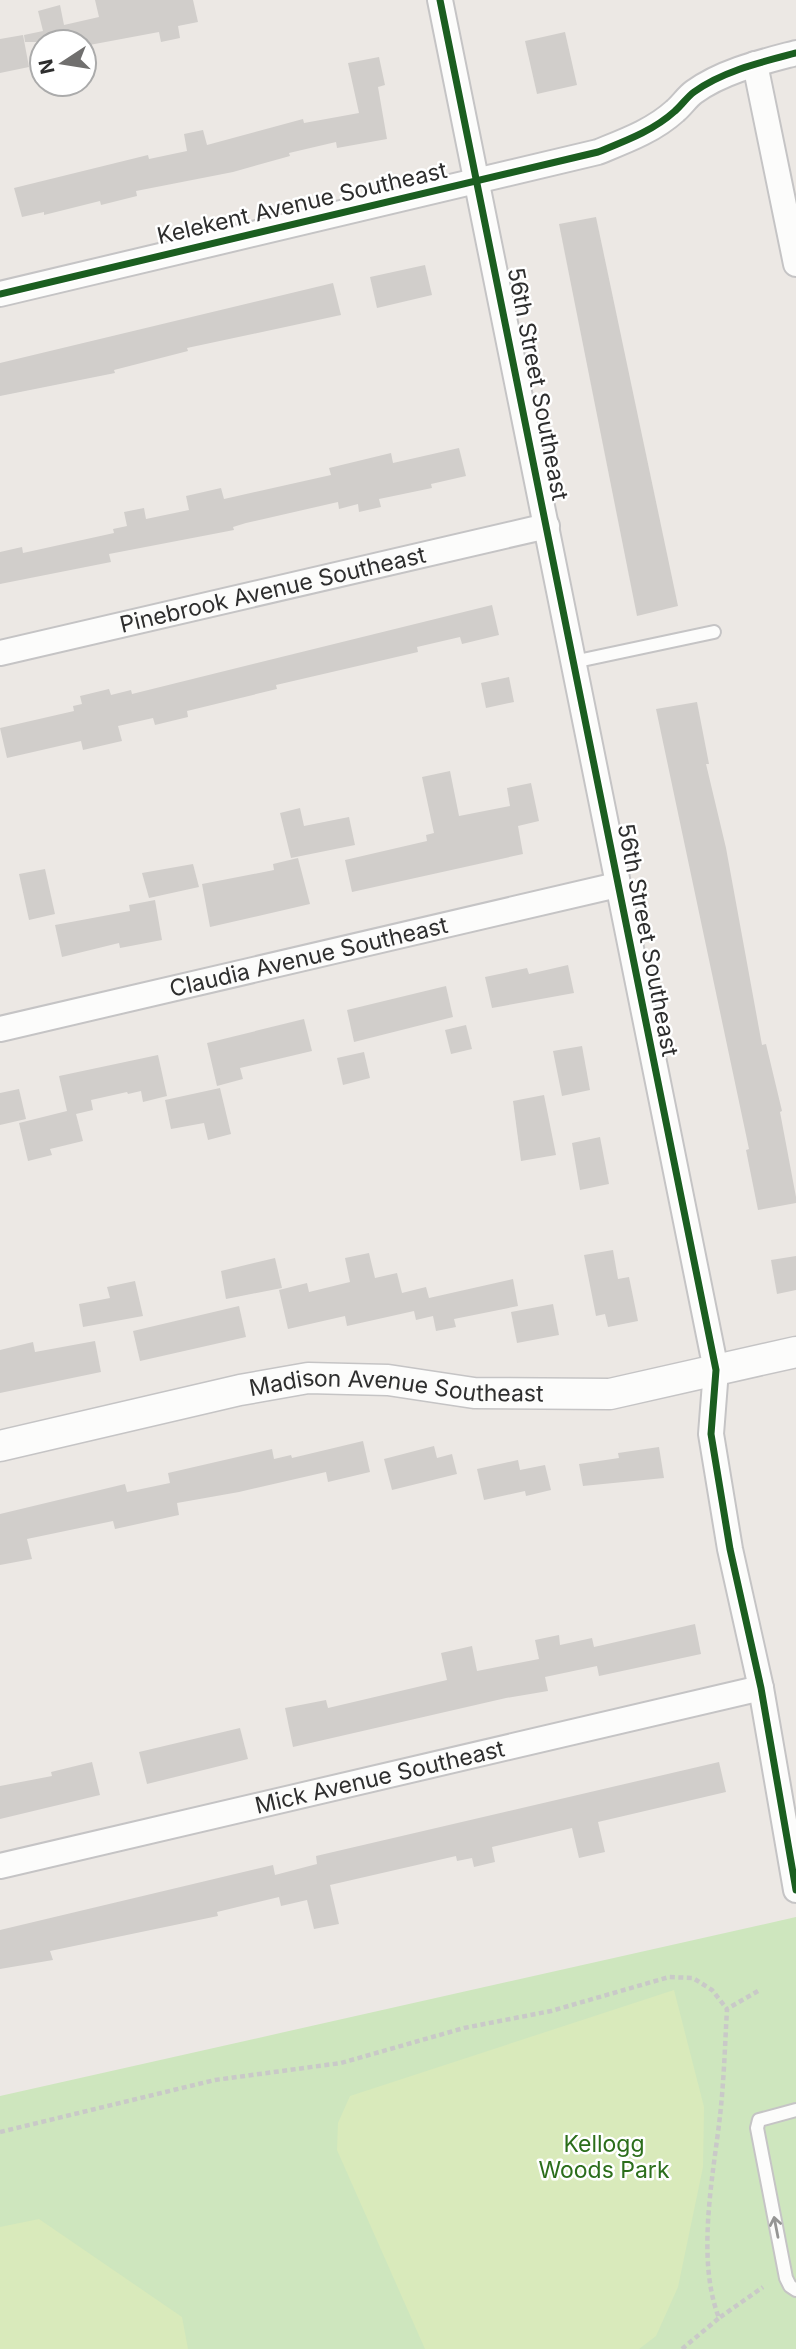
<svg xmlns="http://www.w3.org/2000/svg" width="796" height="2349" font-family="Inter,sans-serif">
<rect width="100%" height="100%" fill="#ece8e4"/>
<path fill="#cee6be" d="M 796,1917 L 796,2349 L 0,2349 L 0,2096 Z"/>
<g fill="#d9eabb">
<path d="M 674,1990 L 704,2107 L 703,2167 L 678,2287 L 656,2336 L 639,2349 L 425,2349 L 337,2150 L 338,2123 L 350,2096 Z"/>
<path d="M 39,2219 L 182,2317 L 188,2349 L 0,2349 L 0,2227 Z"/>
</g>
<g fill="#d1cecb">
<path d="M 95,0 L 193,0 L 198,22 L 178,26 L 180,38 L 161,42 L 159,32 L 84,46 L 84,42 L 25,42 L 24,35 L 43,31 L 38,11 L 60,5 L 64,25 L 99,17 Z"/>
<path d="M 565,32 L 577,85 L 537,94 L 525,41 Z"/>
<path d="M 23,35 L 29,67 L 0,73 L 0,39 Z"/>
<path d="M 379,57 L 385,85 L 378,87 L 387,139 L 337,148 L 336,142 L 289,153 L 290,156 L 233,172 L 136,191 L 137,196 L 101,205 L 100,201 L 44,215 L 44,212 L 22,217 L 14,188 L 148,155 L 149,159 L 187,151 L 184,134 L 203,130 L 207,145 L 303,119 L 304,123 L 359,113 L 348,63 Z"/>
<path d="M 596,217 L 678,606 L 637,616 L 559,224 Z"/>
<path d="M 425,265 L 432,295 L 377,308 L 370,277 Z"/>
<path d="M 333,283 L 341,315 L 187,348 L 188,351 L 114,370 L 115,373 L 0,396 L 0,363 Z"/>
<path d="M 459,448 L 466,476 L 431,484 L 432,488 L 379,499 L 381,507 L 359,512 L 358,504 L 339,509 L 338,502 L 246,523 L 233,527 L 234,530 L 109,554 L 111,562 L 0,584 L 0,552 L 22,547 L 23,553 L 114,533 L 113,529 L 127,526 L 124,512 L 144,508 L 146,519 L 189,510 L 186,496 L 221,488 L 224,499 L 331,475 L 329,468 L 391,453 L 393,463 Z"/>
<path d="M 492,605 L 499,635 L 462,644 L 460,637 L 417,647 L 418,652 L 276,685 L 277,689 L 187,711 L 188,717 L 155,725 L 153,718 L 118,726 L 122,741 L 83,750 L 81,741 L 7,758 L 0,728 L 74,711 L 73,706 L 82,704 L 80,696 L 109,689 L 111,695 L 131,690 L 132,694 Z"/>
<path d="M 509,677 L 514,702 L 486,708 L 481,683 Z"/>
<path d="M 697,702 L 709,764 L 706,764 L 726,848 L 762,1045 L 766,1044 L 782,1111 L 780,1112 L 796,1197 L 796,1203 L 758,1210 L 746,1150 L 749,1149 L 656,709 Z"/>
<path d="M 450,771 L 459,816 L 510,806 L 507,788 L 531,783 L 539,821 L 518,826 L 523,854 L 352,892 L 345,860 L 427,841 L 426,835 L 434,833 L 422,777 Z"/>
<path d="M 300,808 L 304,826 L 349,817 L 355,845 L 291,858 L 280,813 Z"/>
<path d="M 298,858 L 310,904 L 210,927 L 202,884 L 274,870 L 273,864 Z"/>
<path d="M 193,864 L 199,887 L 149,898 L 142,873 Z"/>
<path d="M 45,869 L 55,914 L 29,920 L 19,874 Z"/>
<path d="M 155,900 L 162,940 L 120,948 L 119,943 L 62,957 L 55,925 L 130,911 L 129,905 Z"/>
<path d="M 568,965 L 574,993 L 492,1008 L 485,977 L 527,968 L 529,974 Z"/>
<path d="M 446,986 L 453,1017 L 354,1042 L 347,1010 Z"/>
<path d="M 304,1019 L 312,1051 L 240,1068 L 243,1079 L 217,1086 L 207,1043 Z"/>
<path d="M 466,1025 L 472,1049 L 451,1054 L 445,1030 Z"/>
<path d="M 582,1046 L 590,1090 L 562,1096 L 553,1051 Z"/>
<path d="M 364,1052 L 370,1078 L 343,1085 L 337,1058 Z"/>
<path d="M 158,1055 L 167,1096 L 143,1102 L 141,1091 L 128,1094 L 127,1092 L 91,1100 L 93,1110 L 76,1114 L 83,1141 L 50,1149 L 52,1155 L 28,1161 L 19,1123 L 67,1111 L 59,1076 Z"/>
<path d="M 220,1088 L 231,1134 L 208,1140 L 204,1123 L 171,1129 L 165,1100 Z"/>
<path d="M 19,1089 L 26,1119 L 0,1125 L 0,1093 Z"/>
<path d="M 544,1095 L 556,1155 L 521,1161 L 513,1101 Z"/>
<path d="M 600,1137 L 609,1184 L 580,1190 L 572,1143 Z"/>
<path d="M 613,1250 L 618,1279 L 629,1277 L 638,1321 L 608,1327 L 605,1314 L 596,1316 L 584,1255 Z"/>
<path d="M 369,1253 L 375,1278 L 397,1273 L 402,1293 L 426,1287 L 429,1298 L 513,1279 L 518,1306 L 454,1319 L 456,1327 L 436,1331 L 433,1316 L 416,1320 L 414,1311 L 347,1326 L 345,1316 L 288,1329 L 279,1290 L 307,1283 L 309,1292 L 350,1282 L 345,1258 Z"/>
<path d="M 796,1256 L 796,1290 L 777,1294 L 771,1260 Z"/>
<path d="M 275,1258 L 282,1288 L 226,1299 L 221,1271 Z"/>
<path d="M 135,1281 L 143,1316 L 83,1327 L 79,1304 L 110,1298 L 107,1287 Z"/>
<path d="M 553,1304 L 559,1335 L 517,1343 L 511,1312 Z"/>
<path d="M 239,1306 L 246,1337 L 140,1361 L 133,1331 Z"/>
<path d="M 95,1341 L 101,1372 L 0,1393 L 0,1350 L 33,1342 L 35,1352 Z"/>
<path d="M 363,1441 L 370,1472 L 328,1482 L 326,1472 L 239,1492 L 177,1503 L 179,1515 L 115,1529 L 113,1521 L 27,1539 L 32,1559 L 0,1565 L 0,1514 L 125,1484 L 127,1492 L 170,1483 L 168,1473 L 272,1449 L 274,1459 L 291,1455 L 292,1458 Z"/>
<path d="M 434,1446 L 437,1458 L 452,1454 L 457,1474 L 392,1490 L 384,1459 Z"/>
<path d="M 659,1447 L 664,1478 L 583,1486 L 579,1464 L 619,1458 L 618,1453 Z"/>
<path d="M 518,1460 L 520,1470 L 545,1465 L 551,1490 L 526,1496 L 525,1491 L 484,1500 L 477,1469 Z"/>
<path d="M 695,1624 L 701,1654 L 599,1676 L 597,1666 L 545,1677 L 548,1691 L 506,1698 L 293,1747 L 285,1708 L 326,1700 L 328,1708 L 447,1680 L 441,1653 L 472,1646 L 477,1671 L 539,1659 L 535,1640 L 559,1635 L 560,1645 L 592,1638 L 594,1647 Z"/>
<path d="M 240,1728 L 248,1759 L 147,1784 L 139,1752 Z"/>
<path d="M 92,1762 L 100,1795 L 0,1819 L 0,1786 L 52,1776 L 51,1772 Z"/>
<path d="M 719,1762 L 726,1792 L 598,1822 L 605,1852 L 579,1858 L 572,1828 L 492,1847 L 495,1862 L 474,1867 L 472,1858 L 457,1861 L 456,1856 L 330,1885 L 339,1924 L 314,1929 L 307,1900 L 281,1906 L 279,1897 L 217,1912 L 218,1916 L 50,1951 L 53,1960 L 0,1969 L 0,1930 L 273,1865 L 275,1875 L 317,1864 L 316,1856 Z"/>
</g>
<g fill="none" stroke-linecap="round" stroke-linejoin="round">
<defs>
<g id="service">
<path d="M 573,662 L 714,632"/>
<path d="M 796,2110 L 759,2120 L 757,2128 L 786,2278 L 790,2286 L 796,2290"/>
</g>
<g id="minor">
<path d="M 440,0 L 716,1370 L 711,1434 L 730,1549 L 761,1688 L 796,1890"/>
<path d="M 755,64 L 796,264"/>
<path d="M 0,294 L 598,152 C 625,141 653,131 675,111 C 682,105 687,97 694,92 C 723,71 762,62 796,53"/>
<path id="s1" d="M 0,653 L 547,526"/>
<path id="s2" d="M 0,1029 L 617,885"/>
<path id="s3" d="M 0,1866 L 761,1688"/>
</g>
<g id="tertiary">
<path id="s4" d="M 0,1446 L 240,1390 L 308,1378 L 388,1380 L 474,1393 L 610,1394 L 796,1352"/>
</g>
</defs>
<use href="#service" stroke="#c5c4c5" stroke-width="16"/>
<use href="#minor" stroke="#c5c4c5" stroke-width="28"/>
<use href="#tertiary" stroke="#c5c4c5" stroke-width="33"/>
<g stroke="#c9c9c8" stroke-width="4.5" stroke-dasharray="5 3.5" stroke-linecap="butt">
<path d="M 758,1991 L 727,2009 C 725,2044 724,2080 720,2116 C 713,2177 696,2259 719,2318 L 763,2287"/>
<path d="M 0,2132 L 215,2080 L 341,2063 L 464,2028 L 551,2011 L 669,1977 L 693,1978 L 712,1990 L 727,2009"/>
<path d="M 682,2349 L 719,2318"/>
</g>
<use href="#service" stroke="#fcfcfb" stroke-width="12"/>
<use href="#minor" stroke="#fcfcfb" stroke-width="24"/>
<use href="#tertiary" stroke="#fcfcfb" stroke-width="30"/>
<defs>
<g id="cycleway">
<path d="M 440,0 L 716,1370 L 711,1434 L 730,1549 L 761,1688 L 796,1890"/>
<path d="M 0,294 L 598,152 C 625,141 653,131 675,111 C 682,105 687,97 694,92 C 723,71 762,62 796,53"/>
</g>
</defs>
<use href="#cycleway" stroke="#fff" stroke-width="11"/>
<use href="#cycleway" stroke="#1b5e20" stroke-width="7"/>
</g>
<defs><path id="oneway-shaft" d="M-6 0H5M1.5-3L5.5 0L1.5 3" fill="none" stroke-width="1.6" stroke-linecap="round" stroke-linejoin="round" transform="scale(1.75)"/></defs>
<use stroke="#959594" href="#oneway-shaft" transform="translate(776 2227) rotate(-101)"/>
<g text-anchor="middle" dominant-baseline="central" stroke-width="5" stroke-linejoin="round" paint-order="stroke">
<g font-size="23" fill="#2e2e2e" stroke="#fff">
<text transform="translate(302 203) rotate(-13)">Kelekent Avenue Southeast</text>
<text transform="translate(538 384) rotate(79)">56th Street Southeast</text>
<text stroke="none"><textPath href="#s1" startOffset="280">Pinebrook Avenue Southeast</textPath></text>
<text transform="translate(648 940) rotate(79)">56th Street Southeast</text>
<text stroke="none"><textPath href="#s2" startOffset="317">Claudia Avenue Southeast</textPath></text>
<text stroke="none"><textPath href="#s4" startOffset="404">Madison Avenue Southeast</textPath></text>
<text stroke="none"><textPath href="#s3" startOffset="390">Mick Avenue Southeast</textPath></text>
</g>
<g font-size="23" fill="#2c6e1b" stroke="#fff">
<text x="604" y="2144">Kellogg<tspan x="604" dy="26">Woods Park</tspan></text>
</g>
</g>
<g transform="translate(63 63) rotate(258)"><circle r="33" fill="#ffffff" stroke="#ababab" stroke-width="2"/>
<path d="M0-5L12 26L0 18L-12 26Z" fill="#706f6e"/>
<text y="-10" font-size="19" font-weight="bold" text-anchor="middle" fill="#2e2e2e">N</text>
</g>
</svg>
